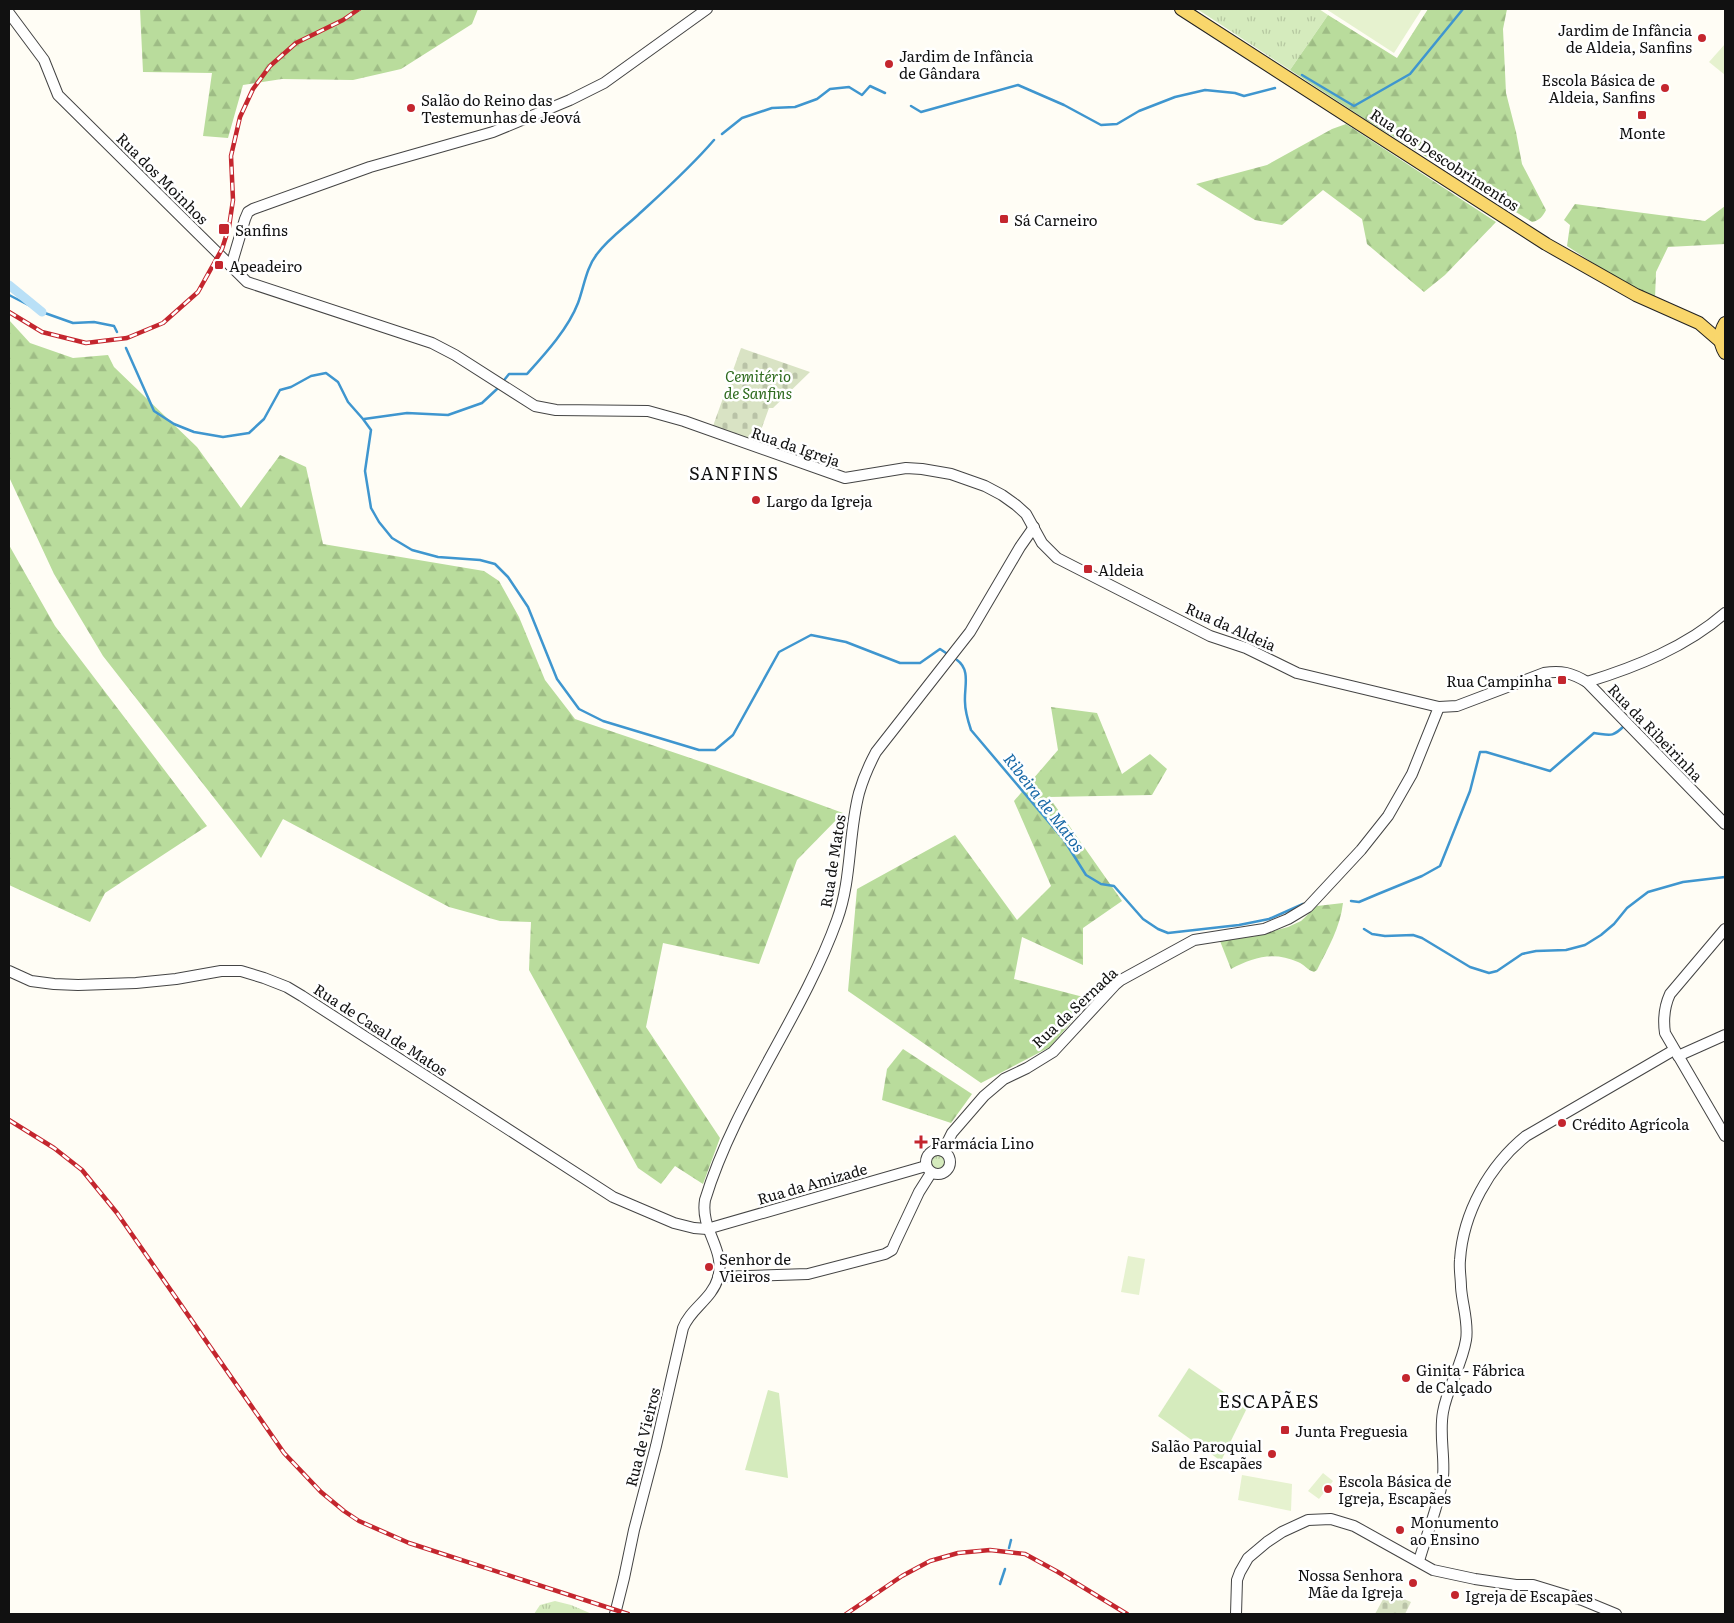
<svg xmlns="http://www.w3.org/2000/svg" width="1734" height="1623" font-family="Literata,serif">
<defs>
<pattern id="grass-tufts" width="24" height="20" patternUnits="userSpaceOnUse" patternTransform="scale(1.25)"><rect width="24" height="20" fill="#d5ebbd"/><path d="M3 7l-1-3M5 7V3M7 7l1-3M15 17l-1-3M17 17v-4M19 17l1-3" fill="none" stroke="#b6c8a1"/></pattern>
<pattern id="forest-firs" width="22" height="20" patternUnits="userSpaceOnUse" patternTransform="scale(1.25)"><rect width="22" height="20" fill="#b9dc9c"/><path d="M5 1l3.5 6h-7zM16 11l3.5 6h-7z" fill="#9ebc85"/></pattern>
<pattern id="cemetery-stones" width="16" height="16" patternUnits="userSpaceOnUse" patternTransform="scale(1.25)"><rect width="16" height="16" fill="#d9e3c4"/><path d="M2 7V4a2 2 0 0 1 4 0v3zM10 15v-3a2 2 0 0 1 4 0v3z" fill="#b9c2a7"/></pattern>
</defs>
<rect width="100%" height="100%" fill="#fffdf5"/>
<g fill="url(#grass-tufts)">
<path d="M 1197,9 L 1319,9 L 1328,15 L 1290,70 Z"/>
<circle cx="938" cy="1162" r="7"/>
<path d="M 555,1601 L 571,1605 L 592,1614 L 534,1614 L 540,1605 Z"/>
</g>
<g fill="url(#forest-firs)">
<path d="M 140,9 L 478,9 L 472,24 L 401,69 L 353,80 L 282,79 L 243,85 L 228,138 L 203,136 L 212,73 L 143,72 Z"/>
<path d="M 1428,9 L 1507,9 L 1503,29 L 1506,93 L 1516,132 L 1522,164 L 1546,210 C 1543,216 1539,221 1532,222 L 1368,121 L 1290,70 L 1328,15 L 1397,58 Z"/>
<path d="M 1346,124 L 1496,222 L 1445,275 L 1424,292 L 1367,244 L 1362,219 L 1323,190 L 1282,225 L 1255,220 L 1196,184 L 1267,165 L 1332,129 Z"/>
<path d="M 1575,204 L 1705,221 L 1725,206 L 1725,244 L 1668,247 L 1656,272 L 1655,299 L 1610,274 L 1567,246 L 1570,225 L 1564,220 Z"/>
<path d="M 9,320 L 30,343 L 73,358 L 108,355 L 114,367 L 197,447 L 241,508 L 280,455 L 306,467 L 323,544 L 484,571 L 499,581 L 519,617 L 545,680 L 575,719 L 711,765 L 843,813 L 797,860 L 759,964 L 663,943 L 646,1027 L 720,1138 L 703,1184 L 675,1166 L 661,1184 L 638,1168 L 529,970 L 531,922 L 500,921 L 449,907 L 283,819 L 261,858 L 103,656 L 54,574 L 9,477 Z"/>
<path d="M 9,545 L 55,626 L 207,826 L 105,893 L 90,922 L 9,885 Z"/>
<path d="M 1051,707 L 1097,713 L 1122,774 L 1150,754 L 1167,769 L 1152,795 L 1049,797 L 1122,901 L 1083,928 L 1083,965 L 1022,937 L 1014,979 L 1091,999 L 1050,1047 L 981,1083 L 848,991 L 857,889 L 955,835 L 1017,920 L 1051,886 L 1014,801 L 1058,750 Z"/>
<path d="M 1343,903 C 1340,928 1328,948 1317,970 L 1314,972 C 1307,970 1304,964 1298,962 C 1274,951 1253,957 1231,969 L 1220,941 L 1256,936 L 1288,927 L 1301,921 L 1317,906 Z"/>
<path d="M 903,1049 L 972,1094 L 951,1123 L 882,1100 L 887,1069 Z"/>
</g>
<g fill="url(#cemetery-stones)">
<path d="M 741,348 L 810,372 L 773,408 L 769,408 L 757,441 L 713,426 Z"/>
<path d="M 1387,1592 L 1411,1602 L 1405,1614 L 1375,1614 Z"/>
</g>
<g fill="#d5ebbd">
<path d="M 1189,1368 L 1247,1408 L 1221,1461 L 1158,1416 Z"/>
<path d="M 768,1390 L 779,1393 L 788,1478 L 745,1470 Z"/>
</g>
<g fill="#e6f2cf">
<path d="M 1326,9 L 1422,9 L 1394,53 Z"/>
<path d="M 1725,44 L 1725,75 L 1709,62 Z"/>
<path d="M 1128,1256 L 1145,1259 L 1139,1295 L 1121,1292 Z"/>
<path d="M 1323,1473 L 1333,1481 L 1319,1499 L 1308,1491 Z"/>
<path d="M 1242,1475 L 1292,1484 L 1291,1511 L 1238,1500 Z"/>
</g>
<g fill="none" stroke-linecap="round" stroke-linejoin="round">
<g stroke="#3f96cf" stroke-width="2.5">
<path d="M 1302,75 L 1354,106 L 1410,74 L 1463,9"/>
<path d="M 911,106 L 921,112 L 1018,85 L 1064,105 L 1101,125 L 1117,124 L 1139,111 L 1175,97 L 1205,90 L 1235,93 L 1244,96 L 1275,88"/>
<path d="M 722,134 L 742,118 L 772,108 L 795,107 L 817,99 L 830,89 L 849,87 L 862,95 L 870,86 L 885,93"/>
<path d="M 9,295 L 42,312 L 73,323 L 94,322 L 114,326 L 117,332"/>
<path d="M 126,348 L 154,411 L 174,424 L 194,432 L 223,437 L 249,433 L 264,419 L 280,390 L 291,387 L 311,376 L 326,373 L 338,382 L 348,402 L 363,419 L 371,430 L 365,471 L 371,508 L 379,522 L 392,538 L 412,550 L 438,557 L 480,560 L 495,564 L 508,577 L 528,607 L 557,679 L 579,709 L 603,721 L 699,750 L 715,750 L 733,735 L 779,652 L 811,635 L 846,642 L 900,663 L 920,663 L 940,649 L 946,653"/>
<path d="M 505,379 L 509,374 L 527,374 C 545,354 568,329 578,303 C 584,287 586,268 597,254 C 609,238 624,228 638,215 C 664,191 691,167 714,140"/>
<path d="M 364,419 L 407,413 L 448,415 L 482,403 L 497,389"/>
<path d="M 957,660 C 971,670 964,687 965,702 C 965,711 968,721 971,730 L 1064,840 L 1086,875 L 1101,884 L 1114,886 L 1143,919 L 1158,929 L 1168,933 L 1239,925 L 1269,919 L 1303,904"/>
<path d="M 1648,729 L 1654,725"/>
<path d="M 1351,901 L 1359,902 L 1378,894 L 1422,876 L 1440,866 L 1470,791 L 1480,752 L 1486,752 L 1550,771 L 1594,733 C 1610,735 1612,738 1624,726"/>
<path d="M 1364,929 L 1372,934 L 1385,936 L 1413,935 L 1422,938 L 1470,967 L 1489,973 L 1497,971 L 1522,954 L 1536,951 L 1566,950 L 1585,945 L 1601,935 L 1614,924 L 1627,908 L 1648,892 L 1683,882 L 1725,877"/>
<path d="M 1009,1548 L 1011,1540"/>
<path d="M 1000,1584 L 1005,1569"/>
</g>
<path stroke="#b9e0f7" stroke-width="9" d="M 9,285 L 42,312"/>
<defs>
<g id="minor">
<path d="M 9,13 L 44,60 L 58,95 L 247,282 L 432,343 L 455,355 L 535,406 L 556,410 L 648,411 L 684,421 L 845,478 L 906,468 L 922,469 L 951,474 L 985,486 L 1002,495 L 1016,505 L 1026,514 L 1042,543 L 1057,558 L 1210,636 L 1246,648 L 1297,673 L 1439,707 L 1457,706 L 1544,673 C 1561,670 1572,673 1587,682 L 1725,824"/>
<path d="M 231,266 L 245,219 L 248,212 L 253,209 L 370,167 L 493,132 L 570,100 L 604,83 L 707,9"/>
<path d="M 1587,682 C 1636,667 1686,647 1725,613"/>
<path d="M 1725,929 L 1670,994 C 1664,1007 1663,1019 1665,1033 L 1725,1136"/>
<path d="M 9,971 L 31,981 L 54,984 L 78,985 L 136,983 L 176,979 L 221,971 L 241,971 L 264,978 L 287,987 L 302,996 L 613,1197 L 674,1223 L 694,1228 L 707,1229 L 926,1166"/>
<path d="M 1678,1056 L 1725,1035"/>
<circle cx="938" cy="1162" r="12"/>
<path d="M 943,1151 L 952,1133 L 984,1096 L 1004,1079 L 1027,1068 L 1053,1052 L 1115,985 L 1121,980 L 1194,940 L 1264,929 L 1288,919 L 1308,907 L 1361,850 L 1388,816 L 1412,774 L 1439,707"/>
<path d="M 718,1277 L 808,1274 L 885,1254 L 892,1250 L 895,1243 L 919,1192 L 931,1173"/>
<path d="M 1419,1561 C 1426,1536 1440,1502 1443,1477 C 1445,1456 1439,1434 1443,1412 C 1447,1388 1462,1365 1466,1340 C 1469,1323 1462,1304 1461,1287 C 1461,1278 1459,1269 1460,1260 C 1463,1213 1489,1166 1526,1136 L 1674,1050"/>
<path d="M 615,1614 L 624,1578 L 634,1530 L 656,1446 L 683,1328 C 690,1309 712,1299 718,1278 C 726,1249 700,1230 705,1200 C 735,1101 802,1017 837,920 C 852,879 848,835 859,793 C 863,779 869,765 876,752 L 970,632 L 1020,547 L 1034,527"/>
<path d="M 1236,1614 L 1237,1580 L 1240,1572 L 1248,1558 L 1267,1542 L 1282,1532 L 1308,1520 L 1331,1519 L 1354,1526 L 1433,1570 L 1475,1579 L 1516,1585 L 1533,1585 L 1582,1600 L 1616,1614"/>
</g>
<g id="major">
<path d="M 1181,9 L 1546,244 L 1636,295 L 1699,323 L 1721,342"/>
<path d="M 1725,323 C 1719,333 1719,343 1725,353"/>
</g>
</defs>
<use href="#minor" stroke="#444" stroke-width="12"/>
<use href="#major" stroke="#222" stroke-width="14"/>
<use href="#minor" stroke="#fff" stroke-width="10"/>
<use href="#major" stroke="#f9d66b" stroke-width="12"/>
<defs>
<g id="rail">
<path d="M 9,312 L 42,332 L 86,343 L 127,338 L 163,323 L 198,292 L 222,249 L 229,227 L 233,200 L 231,156 L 240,117 L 253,89 L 270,66 L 296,43 L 343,20 L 359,9"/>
<path d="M 9,1120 L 54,1148 L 82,1170 L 117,1213 L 284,1453 L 321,1492 L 344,1511 L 359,1521 L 409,1543 L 628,1614"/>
<path d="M 846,1614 L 902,1576 L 930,1561 L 958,1553 L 990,1550 L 1025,1554 L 1058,1572 L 1127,1614"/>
</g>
</defs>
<use href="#rail" stroke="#c4262e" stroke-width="4.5"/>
<use href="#rail" stroke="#fff" stroke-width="2.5" stroke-dasharray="8" stroke-linecap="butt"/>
</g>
<g fill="#c4262e" stroke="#fff" stroke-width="2">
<circle cx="1702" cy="38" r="5"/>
<circle cx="889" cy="64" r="5"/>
<circle cx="1665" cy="88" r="5"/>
<circle cx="411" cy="108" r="5"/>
<rect x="1637" y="110" width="10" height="10" rx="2.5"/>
<rect x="999" y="214" width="10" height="10" rx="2.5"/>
<rect x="218" y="223" width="12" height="12" rx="2.5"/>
<rect x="214" y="260" width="10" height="10" rx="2.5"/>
<circle cx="756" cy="500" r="5"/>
<rect x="1083" y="564" width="10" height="10" rx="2.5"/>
<rect x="1557" y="675" width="10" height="10" rx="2.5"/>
<circle cx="1562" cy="1123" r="5"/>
<path d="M918.5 1134.5h5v5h5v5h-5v5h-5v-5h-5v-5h5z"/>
<circle cx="709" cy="1267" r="5"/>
<circle cx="1406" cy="1378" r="5"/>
<rect x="1280" y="1425" width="10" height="10" rx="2.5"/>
<circle cx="1272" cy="1454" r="5"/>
<circle cx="1328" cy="1489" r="5"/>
<circle cx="1400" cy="1530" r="5"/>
<circle cx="1413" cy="1583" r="5"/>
<circle cx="1455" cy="1595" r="5"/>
</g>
<g text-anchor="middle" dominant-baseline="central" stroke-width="5" stroke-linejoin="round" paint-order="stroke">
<g font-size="15" fill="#111" stroke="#fff" text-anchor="start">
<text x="1692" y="29" text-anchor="end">Jardim de Infância<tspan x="1692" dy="17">de Aldeia, Sanfins</tspan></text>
<text x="899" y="55">Jardim de Infância<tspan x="899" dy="17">de Gândara</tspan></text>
<text x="1655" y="79" text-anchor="end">Escola Básica de<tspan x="1655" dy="17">Aldeia, Sanfins</tspan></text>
<text x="421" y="99">Salão do Reino das<tspan x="421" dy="17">Testemunhas de Jeová</tspan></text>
<text x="1642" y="132" text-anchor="middle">Monte</text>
<text x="1014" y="219">Sá Carneiro</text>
<text x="235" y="229">Sanfins</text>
<text x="229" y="265">Apeadeiro</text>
<text x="766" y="500">Largo da Igreja</text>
<text x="1098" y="569">Aldeia</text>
<text x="1552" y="680" text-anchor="end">Rua Campinha</text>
<text x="1572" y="1123">Crédito Agrícola</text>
<text x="931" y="1142">Farmácia Lino</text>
<text x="719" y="1258">Senhor de<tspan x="719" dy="17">Vieiros</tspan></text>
<text x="1416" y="1369">Ginita - Fábrica<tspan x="1416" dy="17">de Calçado</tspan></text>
<text x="1295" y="1430">Junta Freguesia</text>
<text x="1262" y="1445" text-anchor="end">Salão Paroquial<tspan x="1262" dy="17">de Escapães</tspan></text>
<text x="1338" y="1480">Escola Básica de<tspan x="1338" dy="17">Igreja, Escapães</tspan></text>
<text x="1410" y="1521">Monumento<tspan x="1410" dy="17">ao Ensino</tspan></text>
<text x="1403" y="1574" text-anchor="end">Nossa Senhora<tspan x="1403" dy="17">Mãe da Igreja</tspan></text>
<text x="1465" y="1595">Igreja de Escapães</text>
</g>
<g font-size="15" fill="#111" stroke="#fff">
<text transform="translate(1445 159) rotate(33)">Rua dos Descobrimentos</text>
<text transform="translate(163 178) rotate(45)">Rua dos Moinhos</text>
<text transform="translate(796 446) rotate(19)">Rua da Igreja</text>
<text transform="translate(1231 626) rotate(24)">Rua da Aldeia</text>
<text transform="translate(1656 732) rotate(46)">Rua da Ribeirinha</text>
<text transform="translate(832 861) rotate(-81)">Rua de Matos</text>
<text transform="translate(1074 1007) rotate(-43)">Rua da Sernada</text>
<text transform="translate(381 1029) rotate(33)">Rua de Casal de Matos</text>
<text transform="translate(812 1183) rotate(-16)">Rua da Amizade</text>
<text transform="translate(642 1437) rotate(-76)">Rua de Vieiros</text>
</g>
<g font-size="15" font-style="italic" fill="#2f6b1f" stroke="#fff">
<text x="758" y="375">Cemitério<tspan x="758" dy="17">de Sanfins</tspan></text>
</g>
<g font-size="16" font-style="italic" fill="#1768a6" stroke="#fff">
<text transform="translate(1045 802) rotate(52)">Ribeira de Matos</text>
</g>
<g font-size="18" letter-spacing="1" fill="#111" stroke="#fff">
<text x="734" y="472">SANFINS</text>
<text x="1269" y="1400">ESCAPÃES</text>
</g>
</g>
<rect width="1734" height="1623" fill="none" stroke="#111111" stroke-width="20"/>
</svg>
